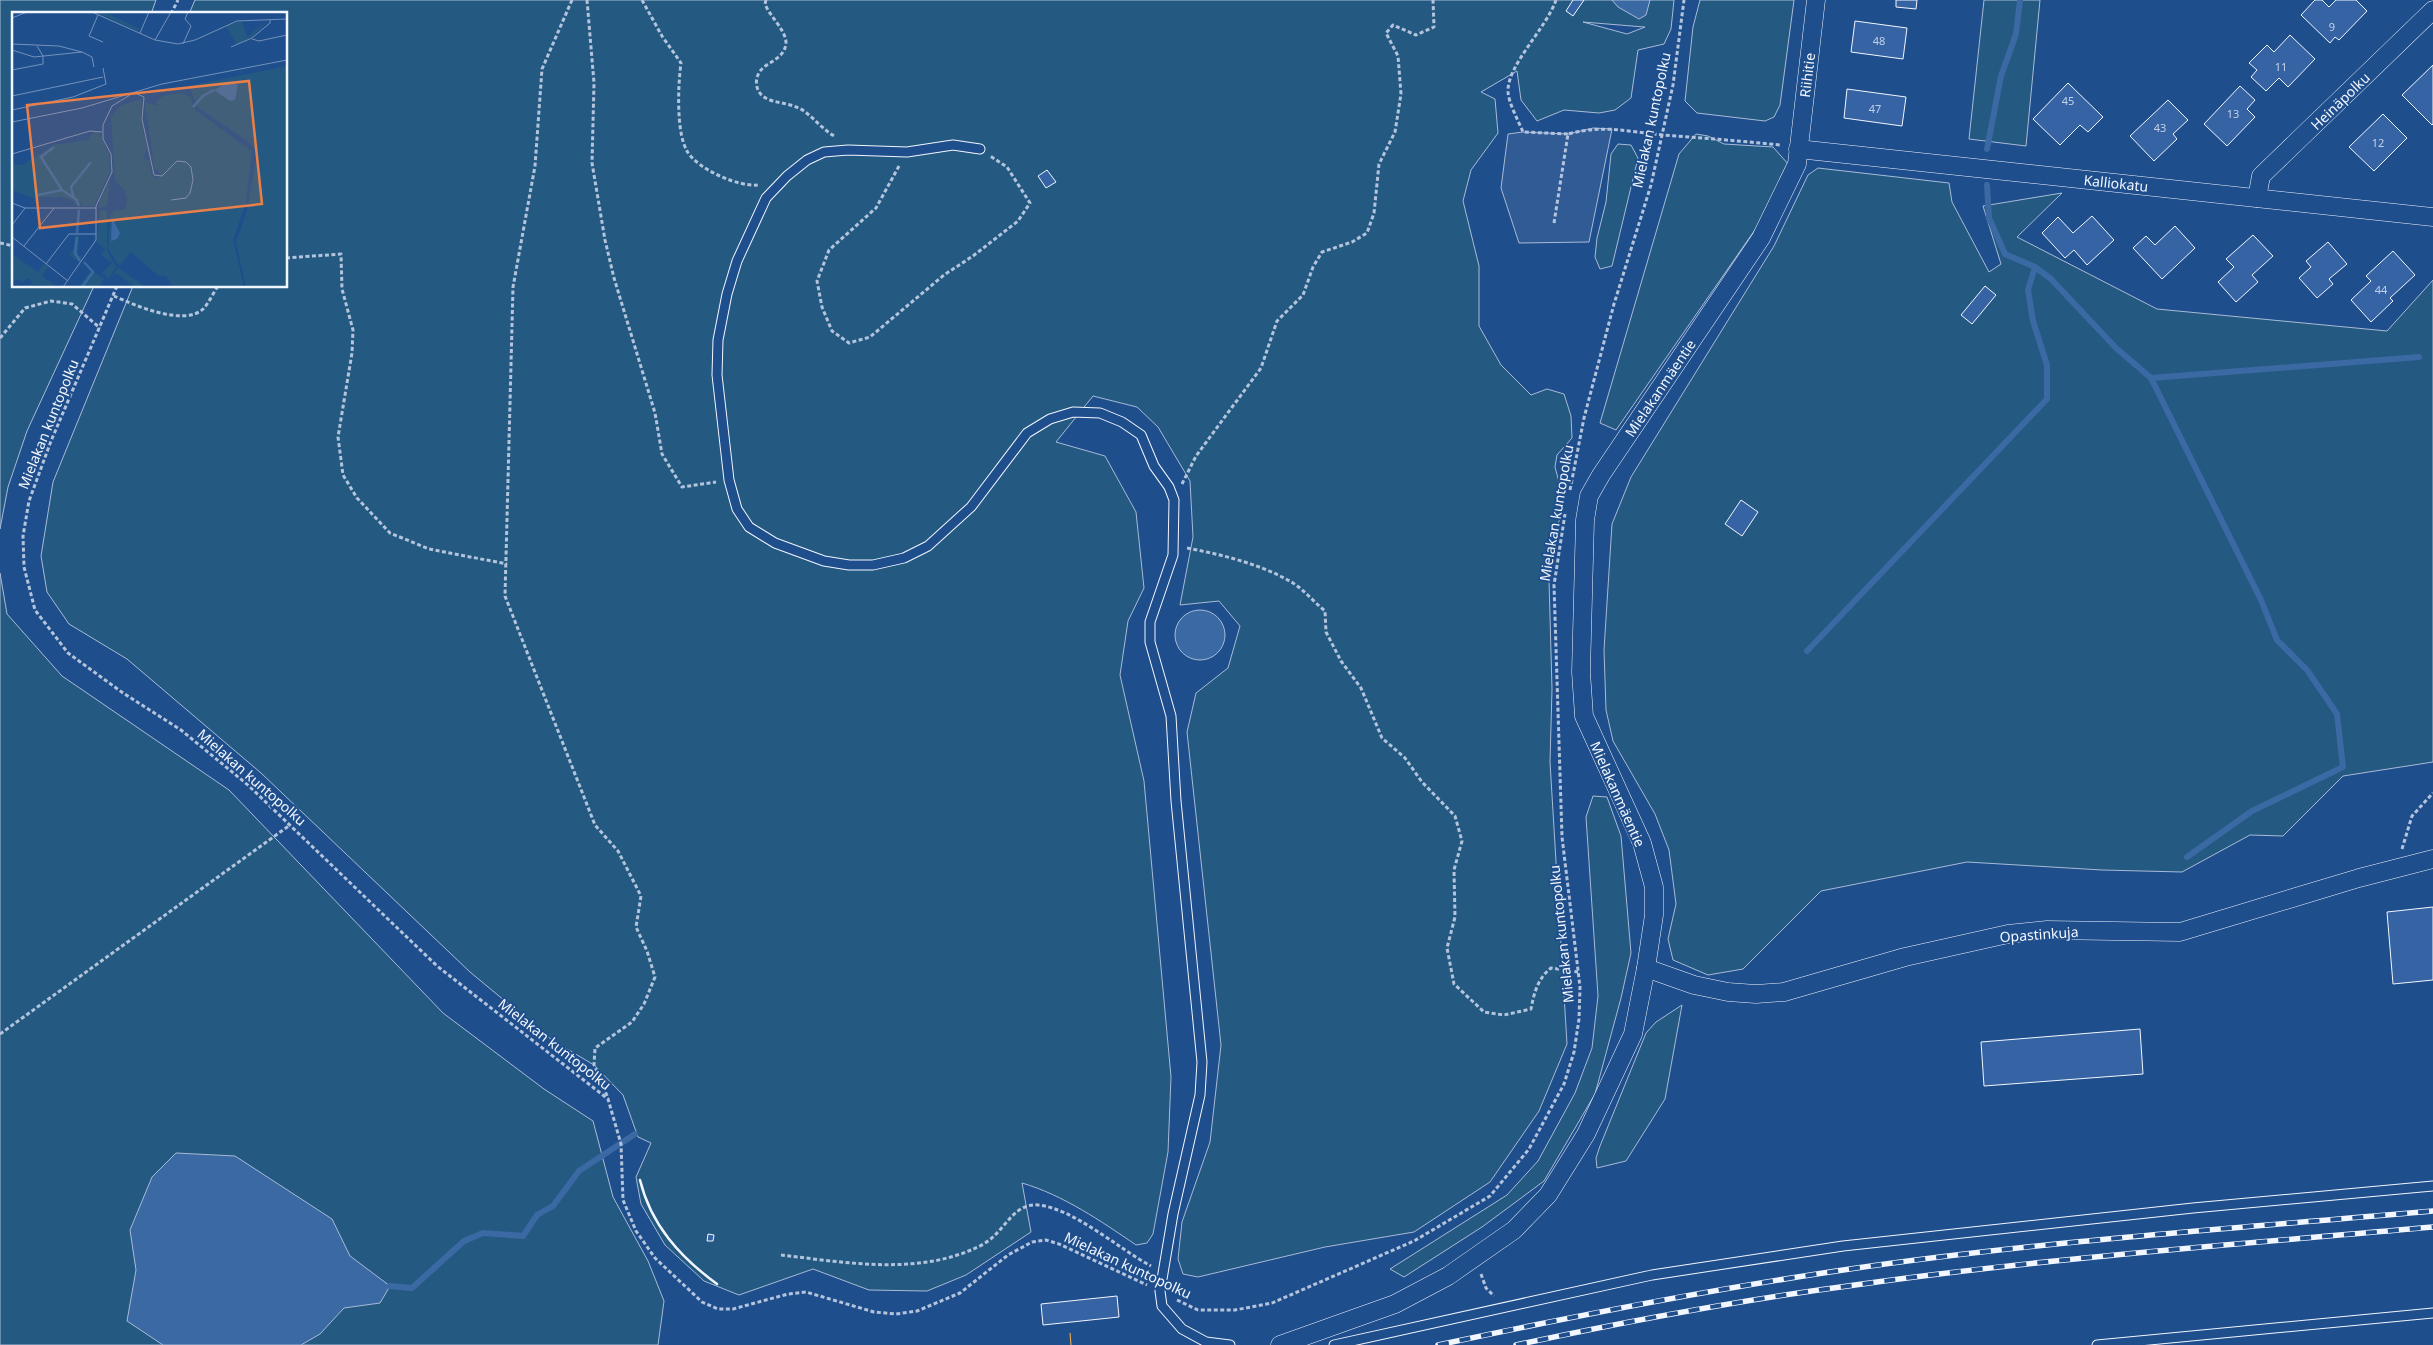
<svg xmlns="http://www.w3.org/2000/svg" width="2433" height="1345" font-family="'Noto Sans',sans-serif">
<rect width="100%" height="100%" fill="#1f4e8c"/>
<g fill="#245a82" stroke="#a8bbd7" fill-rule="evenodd">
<path d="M 0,0 L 156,0 L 151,14 L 14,14 L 14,286 L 94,286 L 27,431 L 8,487 L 0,529 Z"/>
<path d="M 195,0 L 1674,0 L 1671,29 L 1664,44 L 1638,50 L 1631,98 L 1615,110 L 1599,113 L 1564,110 L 1537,121 L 1521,100 L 1517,71 L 1481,92 L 1495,99 L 1498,133 L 1471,170 L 1463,201 L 1479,266 L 1479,326 L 1501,365 L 1531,395 L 1547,389 L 1564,394 L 1571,416 L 1572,438 L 1557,455 L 1555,467 L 1562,493 L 1562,515 L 1548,544 L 1552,689 L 1550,762 L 1567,1044 L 1539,1111 L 1490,1182 L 1414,1232 L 1325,1247 L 1198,1277 L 1183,1274 L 1178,1259 L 1182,1222 L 1210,1142 L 1221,1045 L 1187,732 L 1196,693 L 1228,668 L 1240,626 L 1219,601 L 1180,605 L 1193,537 L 1190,481 L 1158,427 L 1137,407 L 1093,396 L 1056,442 L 1105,456 L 1136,512 L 1144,588 L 1128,621 L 1120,675 L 1144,781 L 1171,1077 L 1168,1152 L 1153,1234 L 1147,1243 L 1136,1245 C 1101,1221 1063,1195 1022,1183 L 1031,1232 L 966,1275 L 927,1291 L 869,1290 L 813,1269 L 739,1295 L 704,1281 L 665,1245 L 641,1204 L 636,1177 L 651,1143 L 638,1137 L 623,1095 L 594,1065 L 552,1040 L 470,972 L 261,773 L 127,659 L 69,624 L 47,592 L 41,556 L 53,482 L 133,286 L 286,286 L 286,14 L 189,14 ZM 1583,22 L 1644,27 L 1645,27 L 1627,34 Z"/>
<path d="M 1700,0 L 1794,0 L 1780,105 L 1774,117 L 1765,121 L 1697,113 L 1685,101 L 1693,27 Z"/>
<path d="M 1984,0 L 2040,0 L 2026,146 L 1969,139 Z"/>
<path d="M 1696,134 L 1708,136 L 1724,144 L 1773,147 L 1789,165 L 1768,211 L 1616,430 L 1600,423 L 1679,154 Z"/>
<path d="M 1618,144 L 1631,145 L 1638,158 L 1612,266 L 1600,269 L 1595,257 L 1597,238 L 1606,202 L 1611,154 Z"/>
<path d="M 1818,168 L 1949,183 L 1952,202 L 1989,272 L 2001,264 L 1983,206 L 2062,193 L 2017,237 L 2157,309 L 2387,331 L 2433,280 L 2433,762 L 2343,776 L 2283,836 L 2250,835 L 2182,872 L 2102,870 L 1967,862 L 1821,891 L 1743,969 L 1708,975 L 1673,960 L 1668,939 L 1676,904 L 1669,850 L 1655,814 L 1613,741 L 1606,710 L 1604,650 L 1612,524 L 1631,477 L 1774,246 L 1808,175 Z"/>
<path d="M 0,573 L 7,614 L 62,676 L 229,790 L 443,1013 L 544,1089 L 593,1121 L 613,1197 L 648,1261 L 664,1301 L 658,1345 L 248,1345 L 390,1286 L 167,1345 L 0,1345 Z"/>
<path d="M 1593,796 L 1607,797 L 1621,836 L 1631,953 L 1621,998 L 1595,1094 L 1544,1181 L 1482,1227 L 1404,1277 L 1390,1269 L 1507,1195 L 1538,1161 L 1575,1093 L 1592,1048 L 1598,996 L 1586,817 Z"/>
<path d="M 1682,1005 L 1665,1099 L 1626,1161 L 1597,1168 L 1596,1158 L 1600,1146 L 1646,1033 L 1656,1022 Z"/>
</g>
<path fill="#305b95" stroke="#a8bbd7" d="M 1593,128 L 1612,129 L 1589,242 L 1519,243 L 1501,188 L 1508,134 L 1523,132 L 1568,134 Z"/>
<g fill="#3b69a3" stroke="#a8bbd7">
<path d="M 1612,0 L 1650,0 L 1646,15 L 1639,19 L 1618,7 Z"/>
<circle cx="1200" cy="635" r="25"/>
<path d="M 176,1153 L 235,1156 L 332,1219 L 350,1256 L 390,1286 L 380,1303 L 344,1308 L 320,1334 L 301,1345 L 163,1345 L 127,1321 L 136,1270 L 130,1230 L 152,1177 Z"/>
</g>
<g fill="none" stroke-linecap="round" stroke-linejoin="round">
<g stroke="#3b69a3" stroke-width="6">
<path d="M 1987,149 L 2001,76 L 2016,34 L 2020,0"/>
<path d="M 1987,185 L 1989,218 L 2005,254 L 2035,267 L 2051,279 L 2116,348 L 2151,378 L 2419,357"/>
<path d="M 2151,378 L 2261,600 L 2277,640 L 2307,670 L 2337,714 L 2343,767 L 2252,811 L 2187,857"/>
<path d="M 1807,651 L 2047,399 L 2047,365 L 2033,321 L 2028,290 L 2035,267"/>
<path d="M 390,1286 L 412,1288 L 464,1241 L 483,1233 L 523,1236 L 537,1215 L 553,1206 L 579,1171 L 635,1134"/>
</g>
</g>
<g fill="#3563a3" stroke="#f2f6ff">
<path d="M 1573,0 L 1584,0 L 1573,16 L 1566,11 Z"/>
<path d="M 1896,0 L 1917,0 L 1916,9 L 1896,7 Z"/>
<path d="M 2315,0 L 2322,0 L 2329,7 L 2336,0 L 2356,0 L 2367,11 L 2339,40 L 2335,37 L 2330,43 L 2301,15 Z"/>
<path d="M 1855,21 L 1907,28 L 1903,59 L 1851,52 Z"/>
<path d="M 2290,35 L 2315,59 L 2288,87 L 2279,78 L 2266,91 L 2251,77 L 2257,70 L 2249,63 L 2267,45 L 2274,52 Z"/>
<path d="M 2433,65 L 2433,124 L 2432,125 L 2402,95 Z"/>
<path d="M 2068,83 L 2103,117 L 2088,132 L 2080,125 L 2060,145 L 2033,119 Z"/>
<path d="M 2240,86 L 2255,100 L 2247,109 L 2255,117 L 2227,146 L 2204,124 Z"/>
<path d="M 1847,89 L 1906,97 L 1902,126 L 1844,118 Z"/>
<path d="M 2168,100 L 2188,120 L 2173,134 L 2177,139 L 2154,161 L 2130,136 Z"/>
<path d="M 2383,114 L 2407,138 L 2374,171 L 2349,147 Z"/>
<path d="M 1047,170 L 1056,182 L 1046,188 L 1038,176 Z"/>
<path d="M 2092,216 L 2114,240 L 2087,265 L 2074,250 L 2065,258 L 2042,233 L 2058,217 L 2073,233 Z"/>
<path d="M 2175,226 L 2195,248 L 2162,279 L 2133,248 L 2146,236 L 2155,245 Z"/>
<path d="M 2253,235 L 2273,256 L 2252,275 L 2258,282 L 2236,302 L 2218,282 L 2234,267 L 2226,259 Z"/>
<path d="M 2328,242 L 2347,264 L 2329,279 L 2333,284 L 2317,298 L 2299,278 L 2311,267 L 2306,261 Z"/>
<path d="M 2393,251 L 2415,275 L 2390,298 L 2393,301 L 2371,322 L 2351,300 L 2371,281 L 2366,276 Z"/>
<path d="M 1985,286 L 1996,295 L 1972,324 L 1961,315 Z"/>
<path d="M 1741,500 L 1758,512 L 1742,536 L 1725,524 Z"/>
<path d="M 2433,907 L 2433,980 L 2393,984 L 2387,912 Z"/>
<path d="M 2140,1029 L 2143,1074 L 1984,1086 L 1981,1042 Z"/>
<path d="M 708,1234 L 714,1235 L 713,1241 L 707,1241 Z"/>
<path d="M 1117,1296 L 1119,1317 L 1043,1325 L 1041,1304 Z"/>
</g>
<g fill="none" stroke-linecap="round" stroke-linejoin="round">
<defs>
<g id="service">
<path d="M 980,149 L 953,145 L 907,152 L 848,150 L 824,152 L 807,160 L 787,176 L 766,198 L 737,261 L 727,294 L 718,340 L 717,375 L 729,480 L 737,509 L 749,527 L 775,543 L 824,561 L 849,565 L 873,565 L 904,558 L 928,546 L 971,507 L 1027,433 L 1050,419 L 1073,412 L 1100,413 L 1122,422 L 1141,435 L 1154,466 L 1169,487 L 1174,500 L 1173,555 L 1150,622 L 1150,642 L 1171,716 L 1176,801 L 1202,1062 L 1200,1095 L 1173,1214 L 1160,1291 L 1162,1306 L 1182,1329 L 1206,1342 L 1230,1345"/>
<path d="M 1334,1345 L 1652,1275 L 1843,1246 L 2193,1208 L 2433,1186"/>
<path d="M 2097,1345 L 2433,1313"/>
</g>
<g id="minor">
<path d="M 1798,149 L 2433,217"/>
<path d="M 2257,198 L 2261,176 L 2433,10"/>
<path d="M 1646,968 L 1694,985 L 1728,992 L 1756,994 L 1784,992 L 1905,957 L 2008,934 L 2047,930 L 2180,932 L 2359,878 L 2433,859"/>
<path d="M 1280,1345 L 1395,1304 L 1448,1276 L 1514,1230 L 1548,1195 L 1586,1134 L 1633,1034 L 1646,968 L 1654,915 L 1654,887 L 1642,843 L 1584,716 L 1581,672 L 1585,520 L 1589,496 L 1601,475 L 1761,238 L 1797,164 L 1816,0"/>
</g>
</defs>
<use href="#service" stroke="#f2f6ff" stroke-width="11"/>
<use href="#minor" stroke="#f2f6ff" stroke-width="19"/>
<g stroke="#b3c4dc" stroke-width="3" stroke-dasharray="4 2.5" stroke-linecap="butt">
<path d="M 572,0 L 542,69 L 535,166 L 513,287 L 505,596 L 595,825 L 618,851 L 641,896 L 636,927 L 647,951 L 655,977 L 644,1004 L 632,1022 L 595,1048 L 594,1065 L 608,1098"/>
<path d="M 587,0 L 594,83 L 592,163 L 605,240 L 614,278 L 655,413 L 662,454 L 682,487 L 716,482"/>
<path d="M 642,0 L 662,36 L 681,63 C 678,85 676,132 687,151 C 697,169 738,187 758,185"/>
<path d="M 766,0 L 765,4 C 770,17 786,30 786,43 C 785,58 769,61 761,70 C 754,78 755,91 764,97 C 774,104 791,102 804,111 C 815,119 823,130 836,137"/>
<path d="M 1556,0 C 1546,29 1507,65 1508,92 C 1509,104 1518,120 1523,132 L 1568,134"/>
<path d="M 171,14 L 178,0"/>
<path d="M 899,166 L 876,208 L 829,250 L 817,281 L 822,307 L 832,331 L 849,343 L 870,337 L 944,275 L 973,256 L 1018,221 L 1030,203 L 1007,167 L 990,156"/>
<path d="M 1554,223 L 1568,134 C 1607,124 1626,132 1664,135 C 1703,138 1741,141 1780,145"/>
<path d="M 0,243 L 14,246"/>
<path d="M 286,258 L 341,254 L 342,289 L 353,330 L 352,353 L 338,437 L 343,475 L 357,498 L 390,533 L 429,549 L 507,564"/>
<path d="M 117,286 L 51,441 L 29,501 L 23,536 L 24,567 L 35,610 L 68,653 L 123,693 L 181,730 L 248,785 L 437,966 L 608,1099 L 621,1144 L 623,1200 L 636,1231 L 655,1258 L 702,1302 L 718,1309 L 733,1309 L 788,1294 L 806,1292 L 874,1312 L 896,1314 L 917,1311 L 960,1293 L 1008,1255 L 1032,1242 L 1046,1240 L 1059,1244 L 1147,1285"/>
<path d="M 114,296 C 134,305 184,327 203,309 C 209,303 213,293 218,286"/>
<path d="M 0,338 L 25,308 L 51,301 L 72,304 L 100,328"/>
<path d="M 1182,484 L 1196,456 L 1261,368 L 1277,321 L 1303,295 L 1313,267 L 1322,252 L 1352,242 L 1367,233 L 1374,213 L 1379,164 L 1395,132 L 1401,94 L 1398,56 L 1386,33 L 1393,25 L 1416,35 L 1434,27 L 1433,0"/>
<path d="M 1570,490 L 1584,418 L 1614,304 L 1651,185 L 1673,85 L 1684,0"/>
<path d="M 1187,548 C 1223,555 1261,564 1293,583 C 1304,590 1314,602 1325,611 L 1326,632 L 1341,661 L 1361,688 L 1382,738 L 1405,758 L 1422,782 L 1455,816 L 1462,841 L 1454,870 L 1455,917 L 1447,948 L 1454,984 L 1484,1012 L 1504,1015 L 1531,1009 C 1534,993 1538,978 1551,968 L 1578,972"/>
<path d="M 2402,849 L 2412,816 L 2433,793"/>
<path d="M 0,1034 L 290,825"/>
<path d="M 781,1255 C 842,1262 912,1275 971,1250 C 979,1247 988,1242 994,1236 C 1007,1224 1017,1203 1038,1205 C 1073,1208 1119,1249 1151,1266"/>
<path d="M 1481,1274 L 1486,1288 L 1494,1296"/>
<path d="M 1177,1300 L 1198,1310 L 1235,1310 L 1272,1303 L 1414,1241 L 1490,1196 L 1529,1149 L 1564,1084 L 1574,1052 L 1579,1019 L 1580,987 L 1562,837 L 1554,585 L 1565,514"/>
</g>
<use href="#service" stroke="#1f4e8c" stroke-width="9"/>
<use href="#minor" stroke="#1f4e8c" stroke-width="18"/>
<defs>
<g id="rail">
<path d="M 1438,1345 C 1575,1316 1712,1289 1850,1269 C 2043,1241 2239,1228 2433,1211"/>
<path d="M 1516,1345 C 1628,1321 1741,1300 1855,1285 C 2047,1258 2240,1244 2433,1227"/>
</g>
</defs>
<use href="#rail" stroke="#f2f6ff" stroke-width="5.5"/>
<use href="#rail" stroke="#1f4e8c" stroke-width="4" stroke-dasharray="11" stroke-linecap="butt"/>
<path stroke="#f2f6ff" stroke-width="2.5" d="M 640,1180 C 651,1225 680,1257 717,1284"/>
<path stroke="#ffb74d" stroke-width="1" stroke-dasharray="18 4 2.5 4" stroke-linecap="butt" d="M 1070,1333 L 1071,1345"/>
</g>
<g text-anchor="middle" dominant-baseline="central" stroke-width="4" stroke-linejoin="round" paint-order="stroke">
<g font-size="11" fill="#c3d1e8">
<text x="2332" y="26">9</text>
<text x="1879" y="40">48</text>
<text x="2281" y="66">11</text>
<text x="2068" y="100">45</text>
<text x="1875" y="108">47</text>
<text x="2233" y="113">13</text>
<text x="2160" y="127">43</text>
<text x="2378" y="142">12</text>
<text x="2381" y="289">44</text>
</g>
<g font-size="14" fill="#f2f6ff" stroke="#1f4e8c">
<text transform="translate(1807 75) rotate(-83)">Riihitie</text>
<text transform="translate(2340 101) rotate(-44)">Heinäpolku</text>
<text transform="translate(1651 120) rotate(-78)">Mielakan kuntopolku</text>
<text transform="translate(2116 183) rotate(6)">Kalliokatu</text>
<text transform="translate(1660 388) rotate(-56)">Mielakanmäentie</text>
<text transform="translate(48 424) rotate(-68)">Mielakan kuntopolku</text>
<text transform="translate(1556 513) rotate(-80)">Mielakan kuntopolku</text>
<text transform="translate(252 777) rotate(41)">Mielakan kuntopolku</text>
<text transform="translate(1618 794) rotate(66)">Mielakanmäentie</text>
<text transform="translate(1561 934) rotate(-96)">Mielakan kuntopolku</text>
<text transform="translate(2039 934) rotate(-4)">Opastinkuja</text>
<text transform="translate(555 1044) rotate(38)">Mielakan kuntopolku</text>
<text transform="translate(1128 1265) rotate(25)">Mielakan kuntopolku</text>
</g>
</g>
<g transform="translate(12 12)">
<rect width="275" height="275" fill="#1f4e8c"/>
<path d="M 83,0 L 91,0 L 128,17 L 126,19 ZM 256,8 L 241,24 L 225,33 L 214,14 L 230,9 L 235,25 ZM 275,54 L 275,275 L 234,275 L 224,230 L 235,199 L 245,142 L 238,131 L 185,95 L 177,74 ZM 170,81 L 178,85 L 183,98 L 240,139 L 234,191 L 221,228 L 232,275 L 161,275 L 154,264 L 147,264 L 119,240 L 107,254 L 96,236 L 98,204 L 102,198 L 113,198 L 115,188 L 112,177 L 103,169 L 99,105 L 109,93 L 130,87 L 129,108 L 135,137 L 131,147 L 137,148 L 140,164 L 147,166 L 149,162 L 142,156 L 133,90 L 145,94 L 144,89 L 153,83 ZM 82,120 L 88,120 L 97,143 L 98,160 L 82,194 L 70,194 L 66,187 L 67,192 L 60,194 L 63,190 L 50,185 L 29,185 L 18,194 L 23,187 L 0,178 L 0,152 L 10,153 L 42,133 L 75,128 ZM 98,168 L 95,194 L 87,196 L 87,190 ZM 88,198 L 95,199 L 95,238 L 104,255 L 96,267 L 90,261 L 100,251 L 89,243 L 93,237 L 85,231 ZM 63,223 L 67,223 L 66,243 L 70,245 L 67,250 L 57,243 L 62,237 ZM 0,242 L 26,260 L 32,252 L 36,255 L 30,264 L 45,275 L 25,272 L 17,275 L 21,270 L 15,266 L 10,271 L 5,267 L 0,270 ZM 106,256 L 131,273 L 132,275 L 123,275 L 104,261 L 97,268 ZM 79,258 L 92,267 L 87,275 L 67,275 Z" fill="#245a82"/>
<path d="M 217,70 L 226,73 L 223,88 L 218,89 L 202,78 ZM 100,206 L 108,221 L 105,227 L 99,229 Z" fill="#3b69a3"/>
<path fill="none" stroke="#3b69a3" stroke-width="2.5" d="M 181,95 L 191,84 L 202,78M 42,135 L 29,145 L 50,178M 26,183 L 50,178 L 65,188 L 67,194M 62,187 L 59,175 L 79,150M 65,221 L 67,198M 65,225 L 63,241 L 68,249M 70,275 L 81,260 L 72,250"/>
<path fill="none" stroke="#7391ba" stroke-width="1" d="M 80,0 L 143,28 L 166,32 L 183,28 L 225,9 L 275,7M 86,3 L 77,24 L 91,30M 0,6 L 15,0M 128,21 L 137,0M 240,27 L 247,29 L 275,23M 143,28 L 159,0M 0,32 L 47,34 L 70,40 L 80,45 L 82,55M 171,32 L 179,14 L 173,7 L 176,0M 219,35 L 240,26 L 258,11 L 258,7M 0,38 L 22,45 L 70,40M 0,58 L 31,52 L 31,44 L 25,34M 123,81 L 132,85 L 130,107 L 142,163 L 150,164 L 165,149 L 174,150 L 179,155 L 181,168 L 178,181 L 174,186 L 159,188M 0,84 L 91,65M 0,98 L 61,85 L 94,72 L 91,56M 0,110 L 70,96 L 150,72 L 275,48M 0,142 L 78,119 L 90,120M 0,191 L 13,196 L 84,196M 0,213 L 13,196M 0,225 L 56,269M 12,234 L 42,196M 34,252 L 57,222 L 84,222M 51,275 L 84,228 L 84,194 L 100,160 L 99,142 L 91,127 L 91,113 L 100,94 L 118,83"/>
<path fill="#ea8049" fill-opacity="0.15" stroke="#ea8049" stroke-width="2.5" d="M 237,69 L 250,192 L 28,216 L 15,93 Z"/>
<rect width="275" height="275" fill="none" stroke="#f2f6ff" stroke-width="2.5"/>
</g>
</svg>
